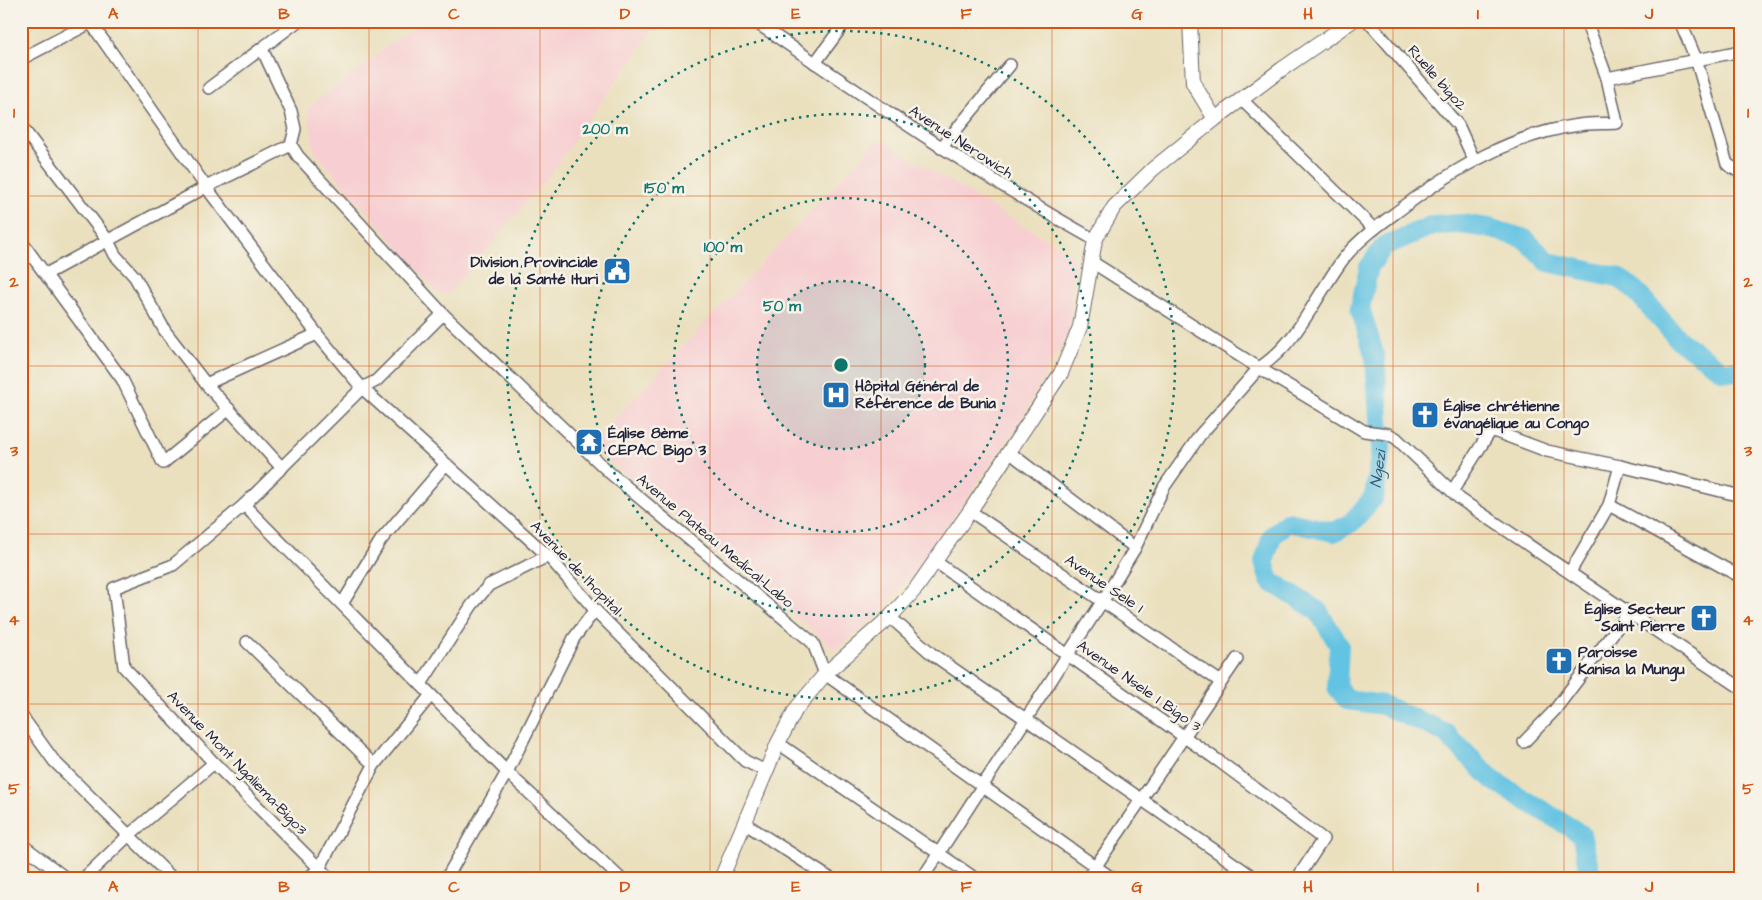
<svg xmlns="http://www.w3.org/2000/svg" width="1762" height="900" font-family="'Architects Daughter',sans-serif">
<rect width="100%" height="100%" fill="#f7f3e8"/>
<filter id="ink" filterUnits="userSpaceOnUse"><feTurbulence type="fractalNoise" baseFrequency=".02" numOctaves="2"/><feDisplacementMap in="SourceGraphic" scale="10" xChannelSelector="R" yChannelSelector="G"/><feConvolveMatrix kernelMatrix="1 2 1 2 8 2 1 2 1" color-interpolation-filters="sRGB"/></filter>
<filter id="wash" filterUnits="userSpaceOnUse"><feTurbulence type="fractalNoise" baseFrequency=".0096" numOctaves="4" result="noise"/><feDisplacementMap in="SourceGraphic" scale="20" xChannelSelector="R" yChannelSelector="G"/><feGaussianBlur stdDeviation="1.12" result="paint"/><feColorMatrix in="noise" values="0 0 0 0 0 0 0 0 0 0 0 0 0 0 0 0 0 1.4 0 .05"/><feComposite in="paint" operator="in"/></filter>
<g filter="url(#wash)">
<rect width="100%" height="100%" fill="#eae0be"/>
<g fill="#f7cfd2">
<path d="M 420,21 L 659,21 L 549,176 L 448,294 L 438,293 L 314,151 L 308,108 Z"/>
<path d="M 879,139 L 1074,256 L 1070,329 L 1018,425 L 928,554 L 883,610 L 836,650 L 590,445 Z"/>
</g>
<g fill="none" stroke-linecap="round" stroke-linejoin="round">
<path stroke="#63c3e2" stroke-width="20" id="s1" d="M 1592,879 L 1581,834 L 1494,781 L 1444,732 L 1383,705 L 1347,700 L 1337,687 L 1339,645 L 1318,611 L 1270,581 L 1264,562 L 1272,536 L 1288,522 L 1334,532 L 1351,523 L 1374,497 L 1381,449 L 1375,357 L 1360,308 L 1369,267 L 1384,246 L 1433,225 L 1460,224 L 1489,228 L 1525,239 L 1548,262 L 1617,277 L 1633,288 L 1680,341 L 1723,371 L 1741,372"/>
</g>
</g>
<g filter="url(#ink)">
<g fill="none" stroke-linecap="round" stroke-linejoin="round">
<defs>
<g id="minor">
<path d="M 754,21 C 866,98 977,174 1095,240"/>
<path d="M 1368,21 L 1458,125 L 1474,160"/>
<path d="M 1680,21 L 1696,59 L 1727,164 L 1741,173"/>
<path d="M 91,23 L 206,187 L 317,334 L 362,388 L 548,556 L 595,610 L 745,761 L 766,771"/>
<path d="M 262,49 L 291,111 L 295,129 L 291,145 L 298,156 L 443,314 L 610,473 L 813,643 L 825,674 L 1113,879"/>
<path d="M 21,59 L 94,21"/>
<path d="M 815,63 L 846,21"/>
<path d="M 1607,78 L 1741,51"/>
<path d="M 209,88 L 298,21"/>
<path d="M 1241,99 L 1374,229"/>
<path d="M 21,126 L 107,239 L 115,255 L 135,277 L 165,331 L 206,384 L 282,468"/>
<path d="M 941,148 L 1010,65"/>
<path d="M 21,241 L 122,379 L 163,463 L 229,409"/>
<path d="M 1092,262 L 1259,368 L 1364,431 L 1388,434 L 1396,438 L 1460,499 L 1741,688"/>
<path d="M 46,274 L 206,187 L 291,145"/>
<path d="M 206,384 L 317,334"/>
<path d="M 1009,452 L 1135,548"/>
<path d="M 1453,490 L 1491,430 L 1547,451 L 1620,466 L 1741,496"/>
<path d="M 244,505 L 507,772 L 621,879"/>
<path d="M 1609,505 L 1741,577"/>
<path d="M 970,511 L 1221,682"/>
<path d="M 936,562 L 1220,762 L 1323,839 L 1297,879"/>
<path d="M 1570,572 L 1609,505 L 1620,466"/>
<path d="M 342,604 L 381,540 L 446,464"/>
<path d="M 890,617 L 932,654 L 1256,879"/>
<path d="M 247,642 L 374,765"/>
<path d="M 421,684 L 472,605 L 489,585 L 548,556"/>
<path d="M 21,715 L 54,761 L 173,879"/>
<path d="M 1524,742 L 1554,711 L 1629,612"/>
<path d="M 778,743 L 976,879"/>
<path d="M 744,823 L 831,879"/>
<path d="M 21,844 L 67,879"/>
<path d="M 83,879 L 129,835 L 214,763"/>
<path d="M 307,879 L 319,869 L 374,765 L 431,695"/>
<path d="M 330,879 L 214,763 L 124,667 L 114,588 L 173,565 L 244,505 L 362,388 L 376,381 L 443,314"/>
<path d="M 446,879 L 507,772 L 574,638 L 595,610"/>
<path d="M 922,879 L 1102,602 L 1135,548 L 1164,487 L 1200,435 L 1259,368 C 1299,342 1316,295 1344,258 C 1360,238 1382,223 1402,208 C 1454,169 1513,134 1579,125 C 1591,123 1604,124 1617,123 L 1607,78 L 1586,21"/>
<path d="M 1087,879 L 1237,659"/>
</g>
<g id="tertiary">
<path d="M 1190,21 L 1193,83 L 1215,119"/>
<path d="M 721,879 L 778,743 L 796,709 L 825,674 L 890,617 L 917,587 L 970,511 L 1061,373 L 1080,327 L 1095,240 L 1114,207 L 1153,169 L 1215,119 L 1282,69 L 1352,21"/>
</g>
</defs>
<use href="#minor" stroke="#686469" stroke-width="14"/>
<use href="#tertiary" stroke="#686469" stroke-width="16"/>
<use href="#minor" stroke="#fff" stroke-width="11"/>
<use href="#tertiary" stroke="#fff" stroke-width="14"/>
</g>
</g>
<path fill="none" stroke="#d45411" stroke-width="1" stroke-opacity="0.55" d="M 198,21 L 198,879M 369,21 L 369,879M 540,21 L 540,879M 710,21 L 710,879M 881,21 L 881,879M 1052,21 L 1052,879M 1222,21 L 1222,879M 1393,21 L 1393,879M 1564,21 L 1564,879M 21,196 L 1741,196M 21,366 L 1741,366M 21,534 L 1741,534M 21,704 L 1741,704"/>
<circle cx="841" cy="365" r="84" fill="#0f766e" fill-opacity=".12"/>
<g fill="none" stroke="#0f766e" stroke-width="2.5" stroke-dasharray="2.5 5">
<circle cx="841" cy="365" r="84"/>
<circle cx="841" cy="365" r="167"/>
<circle cx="841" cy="365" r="251"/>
<circle cx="841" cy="365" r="334"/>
</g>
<defs>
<symbol id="civic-square" viewBox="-11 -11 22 22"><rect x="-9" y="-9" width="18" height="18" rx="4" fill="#1f6fb2" stroke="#f7f3e8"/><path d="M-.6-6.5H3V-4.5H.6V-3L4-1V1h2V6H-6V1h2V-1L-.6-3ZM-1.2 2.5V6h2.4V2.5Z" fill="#fff"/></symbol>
<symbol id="hospital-square" viewBox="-11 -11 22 22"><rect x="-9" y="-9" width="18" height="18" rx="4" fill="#1f6fb2" stroke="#f7f3e8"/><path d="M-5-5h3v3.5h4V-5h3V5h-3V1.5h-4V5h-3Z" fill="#fff"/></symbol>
<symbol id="church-square" viewBox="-11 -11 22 22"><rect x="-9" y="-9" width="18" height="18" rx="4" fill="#1f6fb2" stroke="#f7f3e8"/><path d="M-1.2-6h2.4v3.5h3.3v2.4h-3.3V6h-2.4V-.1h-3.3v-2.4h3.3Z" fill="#fff"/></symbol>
<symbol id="temple-square" viewBox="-11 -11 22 22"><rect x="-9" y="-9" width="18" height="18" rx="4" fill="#1f6fb2" stroke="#f7f3e8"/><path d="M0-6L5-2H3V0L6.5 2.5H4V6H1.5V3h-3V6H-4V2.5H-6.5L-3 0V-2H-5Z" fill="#fff"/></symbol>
</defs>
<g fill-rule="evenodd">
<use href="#civic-square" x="601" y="255" width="32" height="32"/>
<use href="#hospital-square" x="820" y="379" width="32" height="32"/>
<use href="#church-square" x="1409" y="399" width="32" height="32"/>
<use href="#temple-square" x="573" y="426" width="32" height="32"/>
<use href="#church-square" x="1688" y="602" width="32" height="32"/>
<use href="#church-square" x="1543" y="645" width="32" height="32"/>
</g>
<g text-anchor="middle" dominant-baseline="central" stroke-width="5" stroke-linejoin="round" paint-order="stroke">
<g font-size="15" fill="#22223b" stroke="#f7f3e8">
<text transform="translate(1437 78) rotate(49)">Ruelle bigo2</text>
<text transform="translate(961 142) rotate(33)">Avenue Nerowich</text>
<text transform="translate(715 541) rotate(40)">Avenue Plateau Medical-Labo</text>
<text transform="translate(576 568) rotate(46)">Avenue de l'hopital</text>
<text transform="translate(1104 584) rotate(34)">Avenue Sele I</text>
<text transform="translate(1139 686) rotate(35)">Avenue Nsele I Bigo 3</text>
<text transform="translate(237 763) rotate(46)">Avenue Mont Ngaliema-Bigo3</text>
</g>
<g font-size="15" font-weight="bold" fill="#22223b" stroke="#f7f3e8" text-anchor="start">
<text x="598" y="262" text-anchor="end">Division Provinciale<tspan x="598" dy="17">de la Santé Ituri</tspan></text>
<text x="855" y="386">Hôpital Général de<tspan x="855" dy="17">Référence de Bunia</tspan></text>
<text x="1444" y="406">Église chrétienne<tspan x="1444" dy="17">évangélique au Congo</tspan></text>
<text x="608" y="433">Église 8ème<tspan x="608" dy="17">CEPAC Bigo 3</tspan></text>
<text x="1685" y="609" text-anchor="end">Église Secteur<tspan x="1685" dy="17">Saint Pierre</tspan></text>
<text x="1578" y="652">Paroisse<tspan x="1578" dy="17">Kanisa la Mungu</tspan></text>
</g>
<g font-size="16" font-style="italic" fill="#395a75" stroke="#f7f3e8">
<text stroke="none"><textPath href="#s1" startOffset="674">Ngezi</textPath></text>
</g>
</g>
<circle cx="841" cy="365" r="8" fill="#0f766e" stroke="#f7f3e8" stroke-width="2.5"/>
<g font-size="15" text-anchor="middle" font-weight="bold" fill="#0f766e" stroke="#f7f3e8" stroke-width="5" stroke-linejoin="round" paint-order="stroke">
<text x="605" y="134">200 m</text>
<text x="664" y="193">150 m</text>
<text x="723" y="252">100 m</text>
<text x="782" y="311">50 m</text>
</g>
<rect width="1762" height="900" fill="none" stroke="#f7f3e8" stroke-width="55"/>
<rect x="28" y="28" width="1706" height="844" fill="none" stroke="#d45411" stroke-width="2"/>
<g font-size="16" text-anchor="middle" font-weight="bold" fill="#d45411">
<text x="113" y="19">A</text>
<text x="284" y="19">B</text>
<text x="454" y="19">C</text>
<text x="625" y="19">D</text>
<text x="796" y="19">E</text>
<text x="966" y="19">F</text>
<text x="1137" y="19">G</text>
<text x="1308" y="19">H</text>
<text x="1478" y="19">I</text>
<text x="1649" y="19">J</text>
<text x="14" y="118">1</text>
<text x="1748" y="118">1</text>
<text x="14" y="287">2</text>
<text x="1748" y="287">2</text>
<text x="14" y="456">3</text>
<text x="1748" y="456">3</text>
<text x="14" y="625">4</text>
<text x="1748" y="625">4</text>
<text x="14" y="794">5</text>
<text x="1748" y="794">5</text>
<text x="113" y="892">A</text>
<text x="284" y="892">B</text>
<text x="454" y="892">C</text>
<text x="625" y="892">D</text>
<text x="796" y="892">E</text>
<text x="966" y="892">F</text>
<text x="1137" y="892">G</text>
<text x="1308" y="892">H</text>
<text x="1478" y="892">I</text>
<text x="1649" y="892">J</text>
</g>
</svg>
